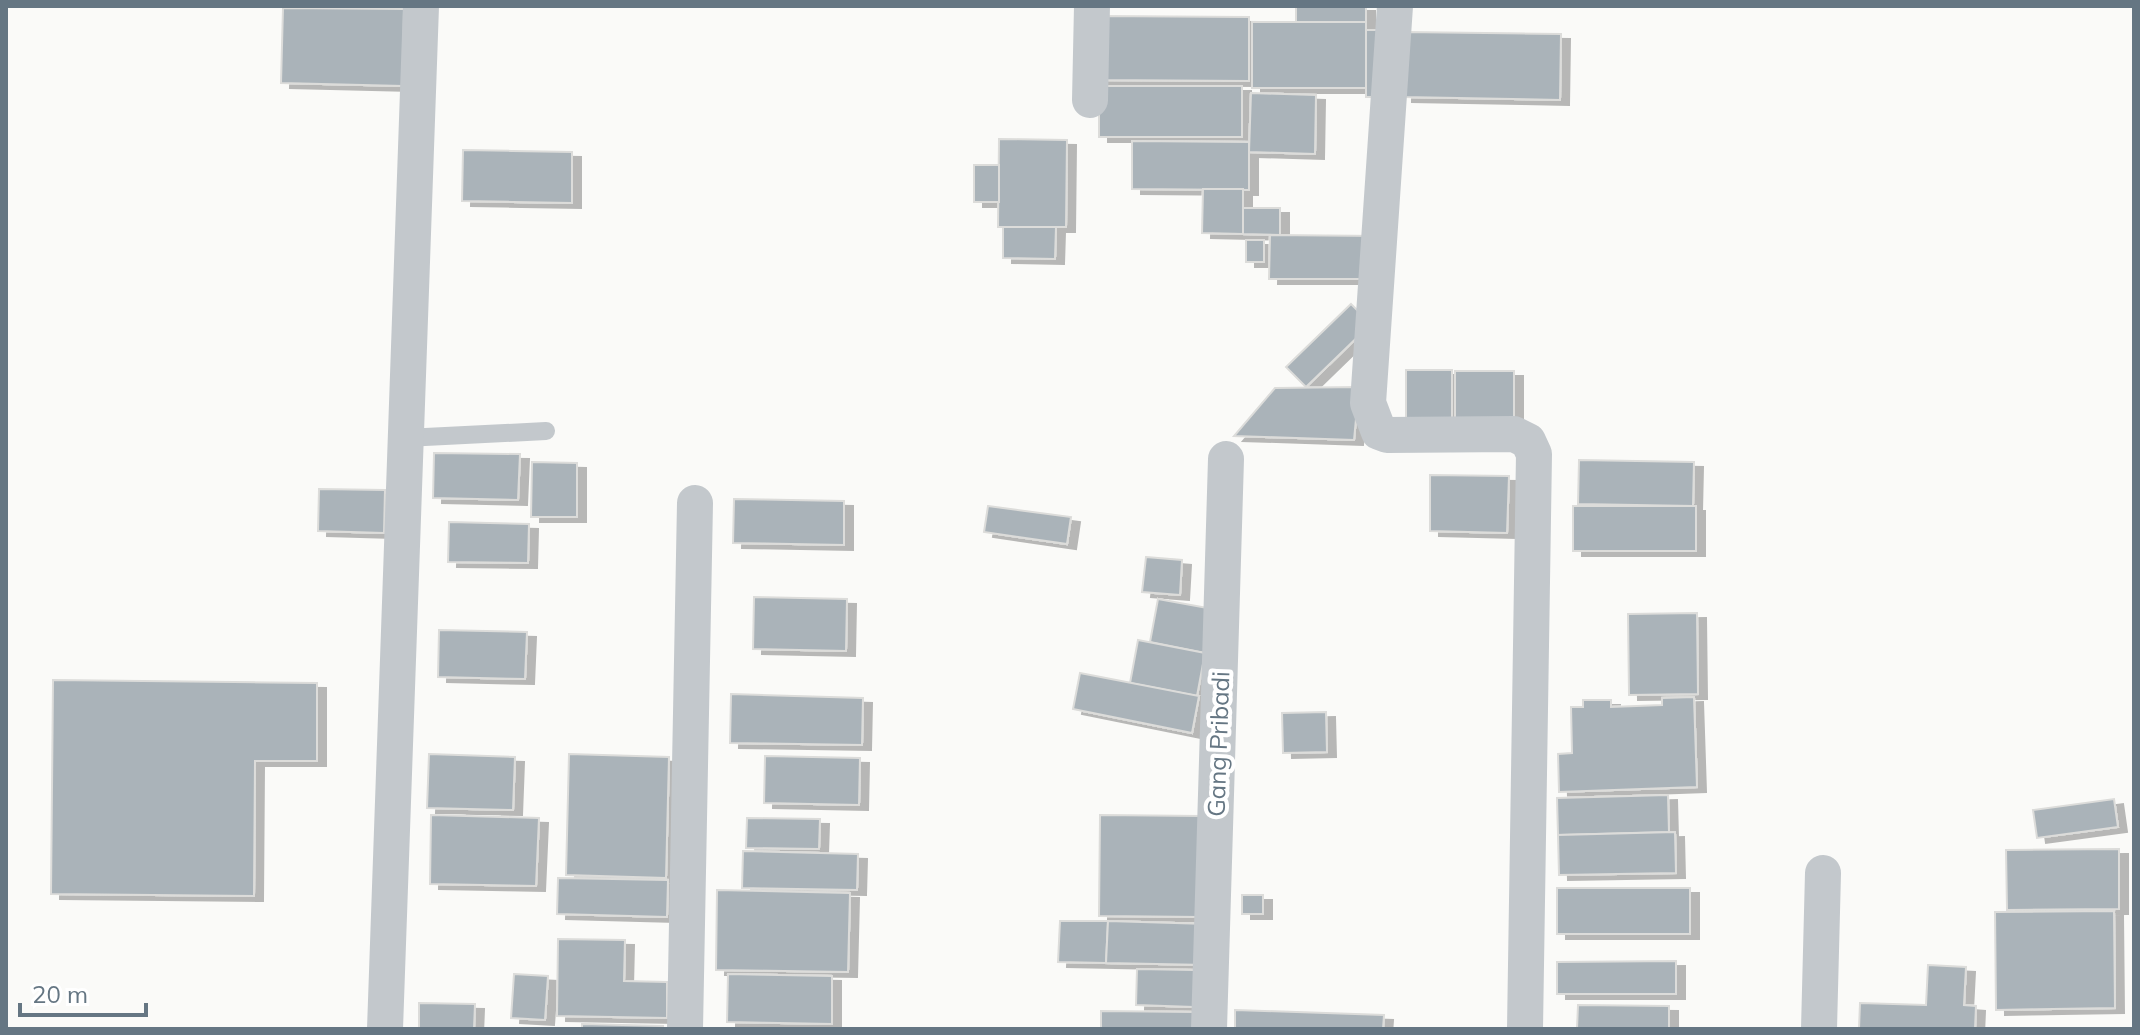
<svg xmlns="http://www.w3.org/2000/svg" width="2140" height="1035" font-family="Mulish,sans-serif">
<defs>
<filter id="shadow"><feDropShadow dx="9" dy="5" stdDeviation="0" flood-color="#0004"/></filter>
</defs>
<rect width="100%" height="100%" fill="#fafaf8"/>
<g fill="#aab3b9" stroke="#dcdcda" stroke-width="2" filter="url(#shadow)">
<rect x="1296" y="6" width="70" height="16"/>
<path d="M 283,8 L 404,9 L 403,86 L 281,83 Z"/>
<path d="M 1096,16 L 1249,17 L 1249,81 L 1096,80 Z"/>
<rect x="1252" y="22" width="114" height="66"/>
<rect x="1366" y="30" width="16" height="67"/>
<path d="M 1404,32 L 1561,34 L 1560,100 L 1403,97 Z"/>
<rect x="1099" y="86" width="143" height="51"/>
<path d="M 1251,93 L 1316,95 L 1315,154 L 1249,152 Z"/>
<path d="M 999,139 L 1067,140 L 1066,227 L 998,227 Z"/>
<path d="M 1132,141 L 1249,142 L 1249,190 L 1132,189 Z"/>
<path d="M 463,150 L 572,152 L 572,203 L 462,201 Z"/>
<rect x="974" y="165" width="25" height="37"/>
<path d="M 1203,189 L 1243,189 L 1243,234 L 1202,233 Z"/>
<path d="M 1243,208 L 1280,208 L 1280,235 L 1243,234 Z"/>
<path d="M 1003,227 L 1056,227 L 1055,259 L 1003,258 Z"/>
<path d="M 1270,235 L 1379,236 L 1373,279 L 1269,279 Z"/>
<rect x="1246" y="240" width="18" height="22"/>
<path d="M 1351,304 L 1371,324 L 1306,387 L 1286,367 Z"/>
<rect x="1406" y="370" width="46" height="58"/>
<rect x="1455" y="371" width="59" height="51"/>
<path d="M 1359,387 L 1354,440 L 1234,436 L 1275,388 Z"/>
<path d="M 434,453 L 520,454 L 518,500 L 433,498 Z"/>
<path d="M 1579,460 L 1694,462 L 1693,506 L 1578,504 Z"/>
<path d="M 532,462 L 577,463 L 577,517 L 531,517 Z"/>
<path d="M 1430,475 L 1509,476 L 1507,533 L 1430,531 Z"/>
<path d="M 319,489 L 385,490 L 384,533 L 318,531 Z"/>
<path d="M 734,499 L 844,501 L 844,545 L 733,543 Z"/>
<path d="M 988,506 L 1071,517 L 1067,544 L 984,532 Z"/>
<rect x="1573" y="506" width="123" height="45"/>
<path d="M 449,522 L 529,524 L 528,563 L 448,562 Z"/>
<path d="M 1146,557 L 1182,560 L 1180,595 L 1142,592 Z"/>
<path d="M 754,597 L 847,599 L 846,651 L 753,649 Z"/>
<path d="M 1158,599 L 1213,609 L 1205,653 L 1150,642 Z"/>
<path d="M 1697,613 L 1698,694 L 1629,695 L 1628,614 Z"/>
<path d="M 439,630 L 527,632 L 525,679 L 438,677 Z"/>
<path d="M 1138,640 L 1205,653 L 1197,696 L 1130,683 Z"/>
<path d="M 1080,673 L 1199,696 L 1192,733 L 1073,709 Z"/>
<path d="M 53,680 L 317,683 L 317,761 L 255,761 L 254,896 L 51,894 Z"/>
<path d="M 731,694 L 863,698 L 862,745 L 730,743 Z"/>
<path d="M 1694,697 L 1697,787 L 1559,792 L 1558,754 L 1572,753 L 1571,707 L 1583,707 L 1583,700 L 1611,700 L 1611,707 L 1662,705 L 1662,698 Z"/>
<path d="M 1326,712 L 1327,752 L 1283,753 L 1282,713 Z"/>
<path d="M 429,754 L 515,757 L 513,810 L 427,808 Z"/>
<path d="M 569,754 L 669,757 L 666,878 L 566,875 Z"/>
<path d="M 765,756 L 860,758 L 859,805 L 764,803 Z"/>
<path d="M 1668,795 L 1669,832 L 1558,835 L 1557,798 Z"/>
<path d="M 2114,799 L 2118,827 L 2037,838 L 2033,810 Z"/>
<path d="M 431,815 L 539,818 L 536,886 L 430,884 Z"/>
<path d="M 1100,815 L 1202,816 L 1201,917 L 1099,916 Z"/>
<path d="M 747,818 L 820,819 L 819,849 L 746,848 Z"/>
<path d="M 1675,832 L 1676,873 L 1559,875 L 1558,835 Z"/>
<path d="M 2119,849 L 2119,909 L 2007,910 L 2006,850 Z"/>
<path d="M 743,851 L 858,854 L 857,890 L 742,888 Z"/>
<path d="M 558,878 L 668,880 L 667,917 L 557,914 Z"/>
<rect x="1557" y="888" width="133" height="46"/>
<path d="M 717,890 L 850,893 L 848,972 L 716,970 Z"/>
<rect x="1242" y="895" width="21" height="19"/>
<path d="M 2114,911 L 2115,1008 L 1996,1010 L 1995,912 Z"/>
<path d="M 1060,921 L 1108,921 L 1106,963 L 1058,962 Z"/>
<path d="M 1108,921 L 1208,924 L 1207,965 L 1106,963 Z"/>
<path d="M 558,939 L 625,940 L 624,981 L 667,982 L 667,1018 L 557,1016 Z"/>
<path d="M 1676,961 L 1676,994 L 1557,994 L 1557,962 Z"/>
<path d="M 1928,965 L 1966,967 L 1964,1005 L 1976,1006 L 1975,1029 L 1859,1029 L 1860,1003 L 1926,1005 Z"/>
<path d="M 1137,969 L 1194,970 L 1194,1007 L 1136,1005 Z"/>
<path d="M 514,974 L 548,976 L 545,1020 L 511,1018 Z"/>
<path d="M 728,974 L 832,976 L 832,1024 L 727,1022 Z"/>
<path d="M 419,1003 L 475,1004 L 474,1029 L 419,1029 Z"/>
<path d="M 1578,1005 L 1669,1006 L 1669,1029 L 1577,1029 Z"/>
<path d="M 1235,1010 L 1384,1015 L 1383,1029 L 1235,1029 Z"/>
<path d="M 1101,1011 L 1194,1012 L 1194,1029 L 1101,1029 Z"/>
<path d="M 582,1024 L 663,1026 L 663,1029 L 582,1029 Z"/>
</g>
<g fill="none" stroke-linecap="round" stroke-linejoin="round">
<path stroke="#c3c8cc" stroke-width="18" d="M 405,438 L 546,431"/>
<g stroke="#c3c8cc" stroke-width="36">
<path d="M 1395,6 L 1368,403 L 1379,432 L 1387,435 L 1514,434 L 1528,441 L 1534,454 L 1525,1029"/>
<path d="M 1090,100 L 1092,6"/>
<path d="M 385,1029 L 421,6"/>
<path d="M 685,1029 L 695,503"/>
<path d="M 1209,1029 L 1226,459"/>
<path d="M 1819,1029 L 1823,873"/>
</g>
</g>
<g text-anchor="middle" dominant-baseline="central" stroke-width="8" stroke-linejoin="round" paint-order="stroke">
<g font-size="24" fill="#657683" stroke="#fff">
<text transform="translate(1218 744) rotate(-88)">Gang Pribadi</text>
</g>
</g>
<rect width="2140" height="1035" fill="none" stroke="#657683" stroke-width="16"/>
<path d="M20 1003v12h126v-12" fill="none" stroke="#657683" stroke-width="4"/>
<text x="32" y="1003" font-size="24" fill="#657683" stroke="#ffffff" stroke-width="6" paint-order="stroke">20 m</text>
</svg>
